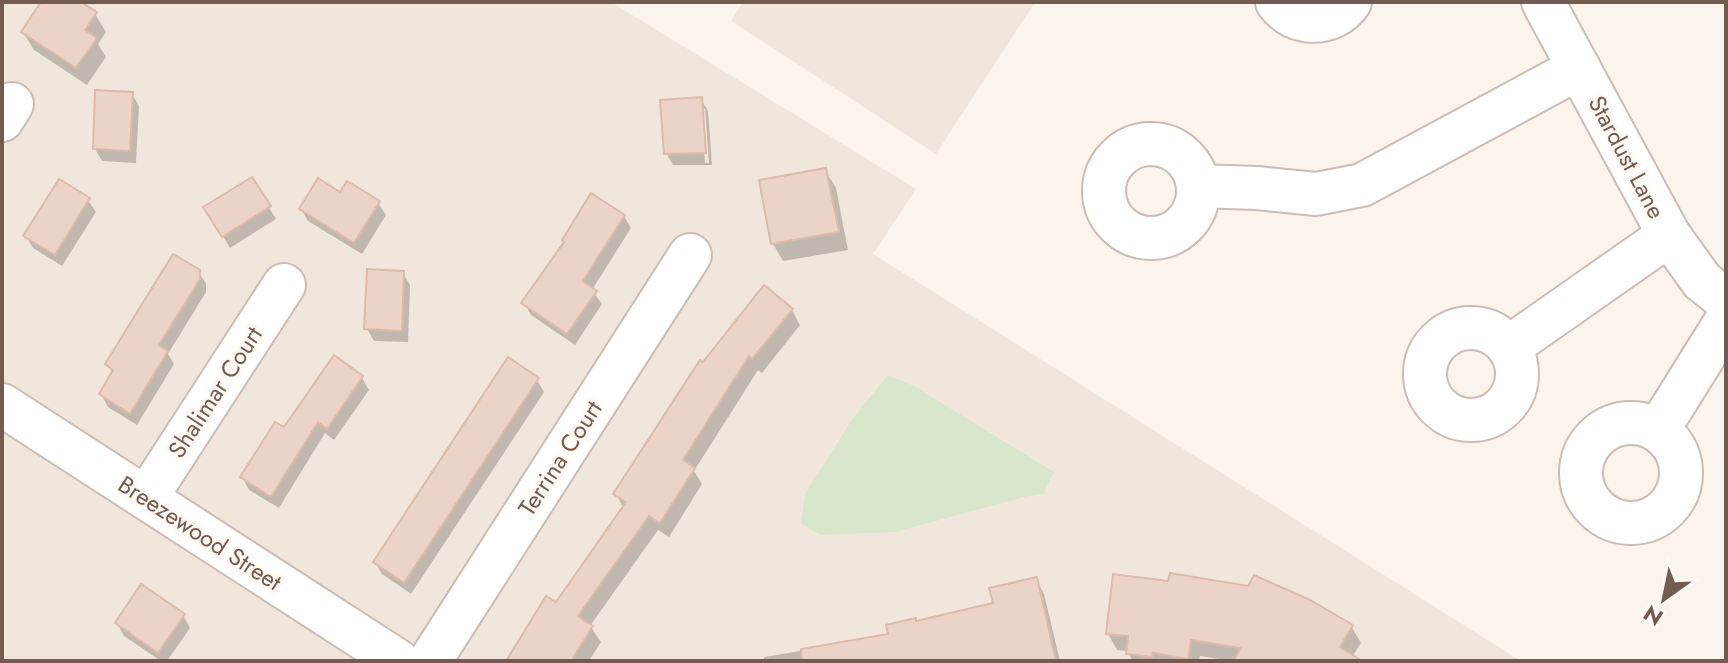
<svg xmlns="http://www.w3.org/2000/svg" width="1728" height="663" font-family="Jost,sans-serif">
<rect width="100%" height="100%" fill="#faf4ec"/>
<g fill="#f1e6db">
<path d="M 2,2 L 611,2 L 916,189 L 873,254 L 1521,661 L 2,661 Z"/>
<path d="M 743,2 L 1035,2 L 936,154 L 731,21 Z"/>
</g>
<path fill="#d8e7cc" d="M 888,375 L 914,386 L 1054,472 L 1043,494 L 1028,496 L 895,532 L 820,535 L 801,523 L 805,494 L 853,418 Z"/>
<g fill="#0003" fill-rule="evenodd">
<path d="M 43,2 L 78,2 L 95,14 L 106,32 L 98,44 L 106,57 L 87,85 L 34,50 L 23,32 Z"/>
<path d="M 132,94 L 139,106 L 136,163 L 102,161 L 95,149 Z"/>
<path d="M 701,99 L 708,111 L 712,165 L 673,165 L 666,153 ZM 701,109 L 705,109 L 709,163 L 705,163 Z"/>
<path d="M 825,170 L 836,188 L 848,250 L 783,261 L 773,244 L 761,182 Z"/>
<path d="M 252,180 L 276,219 L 230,248 L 206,208 Z"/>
<path d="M 340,194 L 378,203 L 386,215 L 362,254 L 308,221 L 301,209 Z"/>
<path d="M 88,200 L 96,212 L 62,266 L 33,248 L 26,236 Z"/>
<path d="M 624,216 L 631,228 L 592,290 L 602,304 L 575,345 L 531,315 L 524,303 Z"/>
<path d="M 199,272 L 206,284 L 206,292 L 168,354 L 174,364 L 137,425 L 108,407 L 101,394 L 113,374 L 107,364 Z"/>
<path d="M 403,273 L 410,285 L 408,342 L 374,341 L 367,329 Z"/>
<path d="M 792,310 L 800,325 L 762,373 L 758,370 L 694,471 L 702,484 L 669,537 L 658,530 L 590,626 L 601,642 L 589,661 L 515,661 L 624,509 L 616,494 L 703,364 Z"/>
<path d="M 334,358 L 362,378 L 369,390 L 334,440 L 325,433 L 279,508 L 249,490 L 242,477 L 284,430 Z"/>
<path d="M 537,380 L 544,392 L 411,594 L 382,574 L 375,562 Z"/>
<path d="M 1036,579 L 1044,594 L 1060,661 L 764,661 L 764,657 L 891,636 L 916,623 L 995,604 Z"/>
<path d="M 183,615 L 190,628 L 167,661 L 161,661 L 124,636 L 117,623 Z"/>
<path d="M 1351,626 L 1361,643 L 1352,657 L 1358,661 L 1231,661 L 1200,656 L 1199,661 L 1132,661 L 1128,651 L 1117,650 L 1108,634 Z"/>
</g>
<g fill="#ecd3c7" stroke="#ddbaa9" stroke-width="2">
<path d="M 41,2 L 81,2 L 97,12 L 85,30 L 97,38 L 76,68 L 21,32 Z"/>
<path d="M 95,90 L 133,92 L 130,151 L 93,149 Z"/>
<path d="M 702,97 L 706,153 L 664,154 L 660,100 Z"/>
<path d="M 826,168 L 839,232 L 771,244 L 759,180 Z"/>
<path d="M 252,177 L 271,206 L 222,237 L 203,207 Z"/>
<path d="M 318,178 L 340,192 L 347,181 L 380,201 L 354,243 L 299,209 Z"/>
<path d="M 59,179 L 90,198 L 55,255 L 23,236 Z"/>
<path d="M 591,193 L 625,215 L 583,281 L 597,291 L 567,334 L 521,303 L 564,242 L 562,240 Z"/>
<path d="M 173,254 L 200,270 L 200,279 L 159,345 L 168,351 L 130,414 L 99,394 L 113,370 L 105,364 Z"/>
<path d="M 367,269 L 404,271 L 402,331 L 364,329 Z"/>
<path d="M 764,285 L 793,309 L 752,359 L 749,356 L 683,460 L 695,468 L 660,523 L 649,516 L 578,616 L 593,626 L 571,661 L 506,661 L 546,596 L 556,602 L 626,502 L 613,494 L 700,360 L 703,362 Z"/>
<path d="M 334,355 L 363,376 L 327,429 L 318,422 L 271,497 L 240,477 L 275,422 L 284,427 Z"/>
<path d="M 508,357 L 539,378 L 404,583 L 373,562 Z"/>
<path d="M 1170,573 L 1248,586 L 1254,575 L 1310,600 L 1353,625 L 1340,647 L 1362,661 L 1234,661 L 1240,648 L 1191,640 L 1188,659 L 1153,653 L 1152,657 L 1126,654 L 1128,636 L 1106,634 L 1113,574 L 1168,581 Z"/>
<path d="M 1037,577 L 1056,661 L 802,661 L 801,649 L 888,634 L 886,625 L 916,618 L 916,621 L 993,603 L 989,588 Z"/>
<path d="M 141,584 L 185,614 L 158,653 L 115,623 Z"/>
</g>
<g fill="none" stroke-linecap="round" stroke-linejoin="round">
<defs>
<g id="minor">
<path d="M 1277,2 C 1294,27 1333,27 1350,2"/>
<path d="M 1543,2 L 1669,235 L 1702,281 L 1726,300"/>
<path d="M 2,120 L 12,104"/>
<circle cx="1151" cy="191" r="47"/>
<path d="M 1198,186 L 1257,188 L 1316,194 L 1362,185 L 1579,68"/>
<circle cx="1471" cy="374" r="46"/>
<path d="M 1509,347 L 1669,235"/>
<path d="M 2,405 L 398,661"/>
<circle cx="1631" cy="473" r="50"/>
<path d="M 1658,430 L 1726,321"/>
<path d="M 146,498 L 284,285"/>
<path d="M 430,661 L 690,255"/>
</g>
</defs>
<use href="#minor" stroke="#ccbcb3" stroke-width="46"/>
<use href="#minor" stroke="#fff" stroke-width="42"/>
</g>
<g text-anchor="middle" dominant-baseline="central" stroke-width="6" stroke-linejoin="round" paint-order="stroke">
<g font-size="24" fill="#735b51" stroke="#fdf8f2">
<text transform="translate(1627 157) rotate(62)">Stardust Lane</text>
<text transform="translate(215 392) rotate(-57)">Shalimar Court</text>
<text transform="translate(560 458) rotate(-57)">Terrina Court</text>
<text transform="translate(200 533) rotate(33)">Breezewood Street</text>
</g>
</g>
<rect width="1728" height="663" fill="none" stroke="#735b51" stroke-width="8"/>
<g transform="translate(1664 599) rotate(213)" stroke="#fdf8f2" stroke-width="6" paint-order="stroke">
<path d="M0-6L14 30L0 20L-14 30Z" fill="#735b51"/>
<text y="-12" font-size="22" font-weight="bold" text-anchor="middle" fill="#735b51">N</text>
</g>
</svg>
